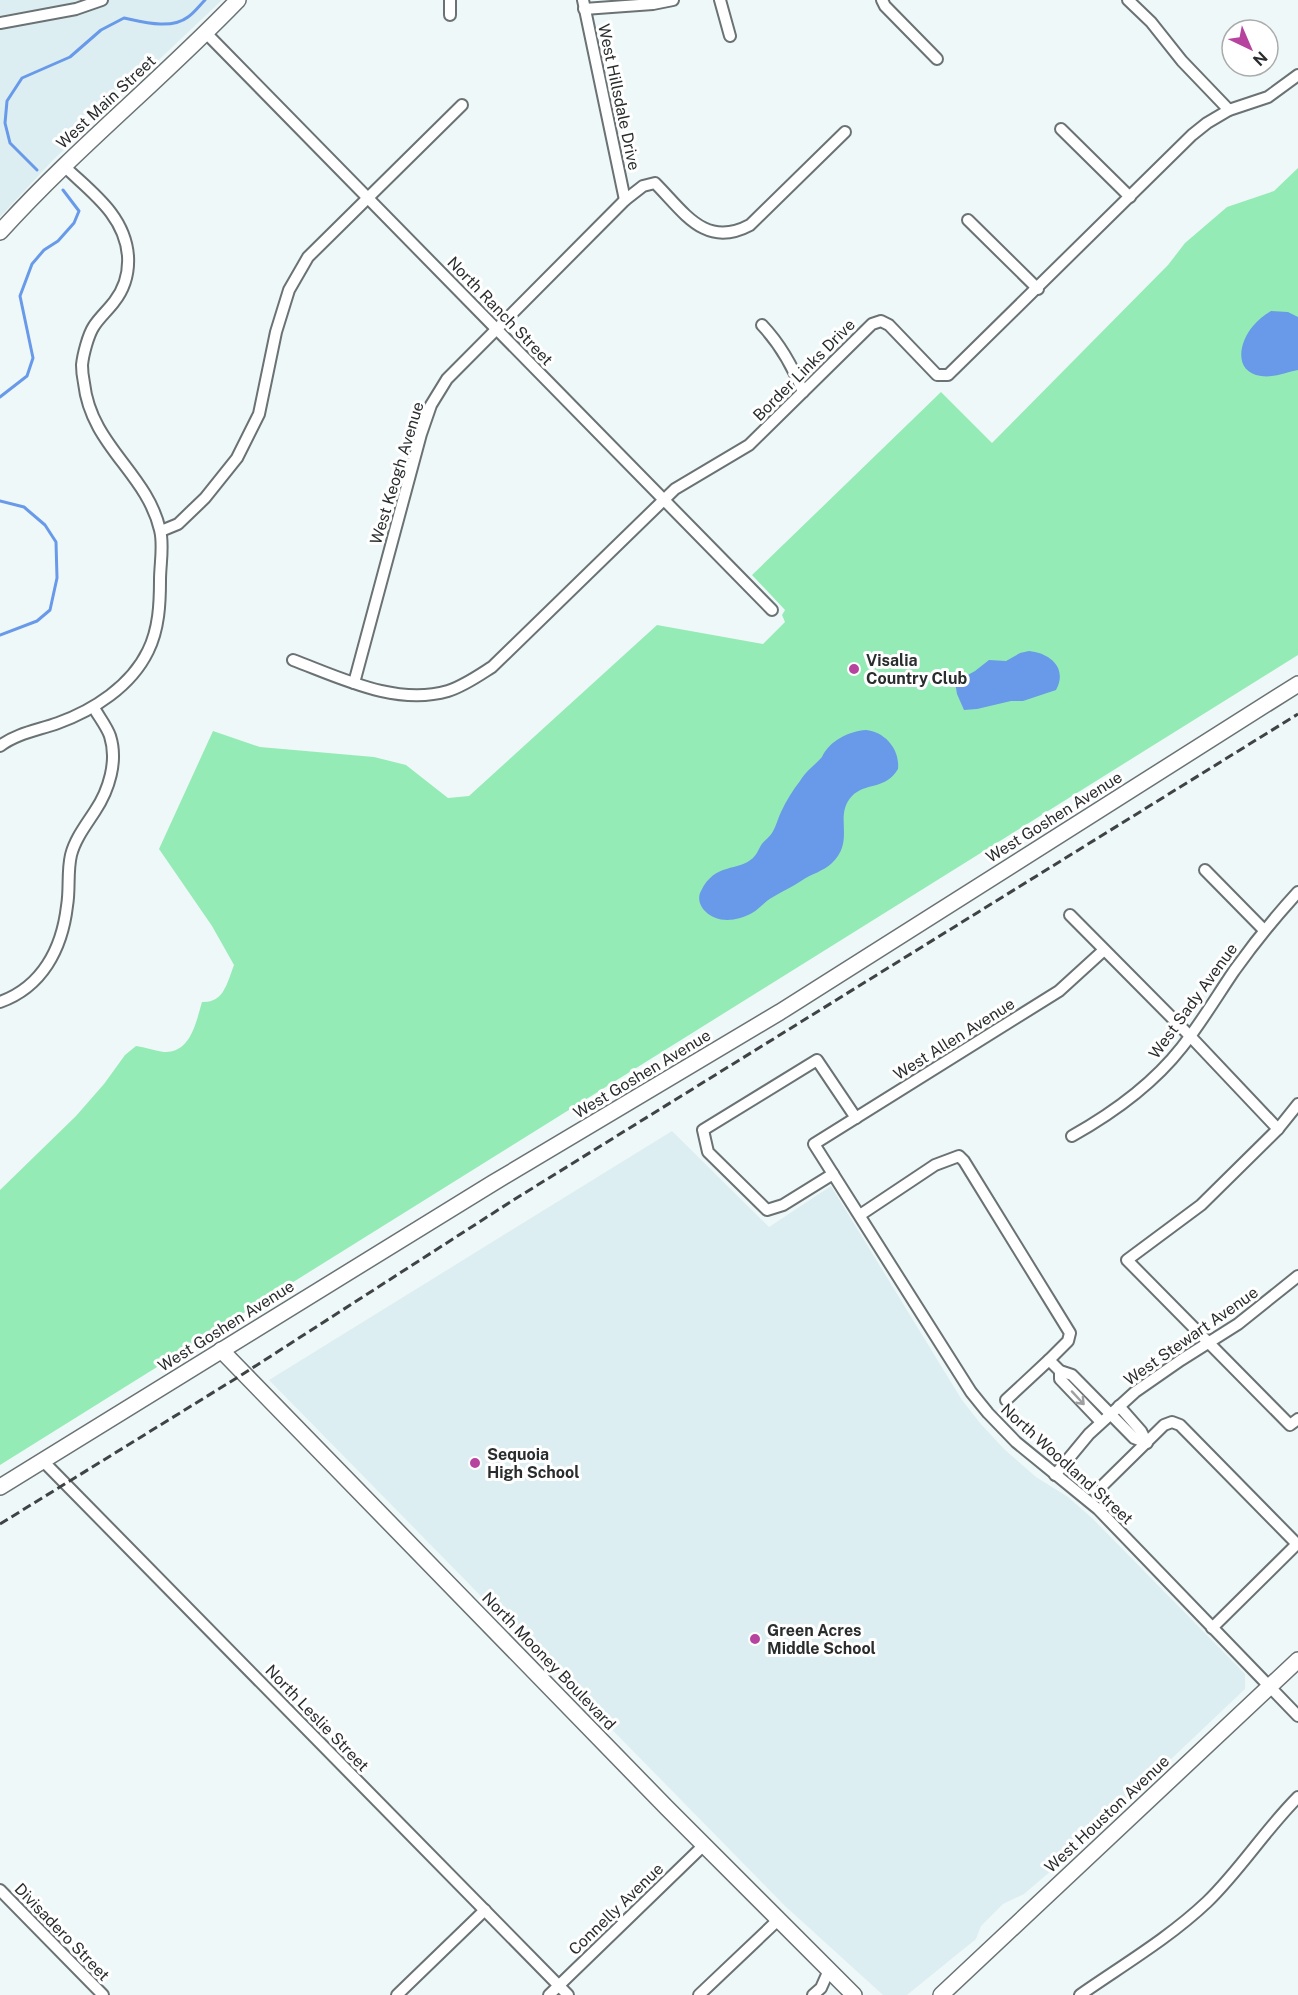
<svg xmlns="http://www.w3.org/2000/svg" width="1298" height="1995" font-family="'Public Sans',sans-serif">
<rect width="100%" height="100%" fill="#eff8f9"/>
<g fill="#dceef1">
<path d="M 0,0 L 222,0 L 54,159 L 0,217 Z"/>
<path d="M 672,1131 L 769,1227 L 831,1186 L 962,1400 L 980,1423 L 1004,1449 L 1036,1477 L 1068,1497 L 1093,1519 L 1245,1674 L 1245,1689 L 1072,1853 L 1024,1894 L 1003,1904 L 981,1926 L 976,1939 L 907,1995 L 883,1995 L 785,1906 L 269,1380 Z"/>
</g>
<path fill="#95ebb6" d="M 1298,168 L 1298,655 L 0,1465 L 0,1190 L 76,1116 L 104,1084 L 125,1055 L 136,1046 C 145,1047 155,1051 164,1052 C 191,1053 196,1022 202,1002 C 224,1003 227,983 234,965 L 212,926 L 159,849 L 213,731 L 260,747 L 374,757 L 406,765 L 448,798 L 469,796 L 657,625 L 763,644 L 785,622 L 782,615 L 785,610 L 752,575 L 941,392 L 992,443 L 1168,265 L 1185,243 L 1227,207 L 1274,191 Z"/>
<g fill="#689ae9">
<path d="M 1271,311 L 1288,312 L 1298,317 L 1298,370 C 1286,372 1274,378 1261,376 C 1233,372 1239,342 1253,326 C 1258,320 1264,315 1271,311 Z"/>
<path d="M 1029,651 C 1050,653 1068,668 1056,690 L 1023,701 L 1011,701 L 977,709 L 964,710 L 957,694 L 955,682 L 975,671 L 989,660 L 1006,661 L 1020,653 Z"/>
<path d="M 866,730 C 885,732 900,749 898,769 C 886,790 866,782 852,796 C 833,816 856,840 832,863 C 824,871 811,874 801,881 C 792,887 783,891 773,897 C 765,901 760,909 752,913 C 738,921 717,924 705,911 C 700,906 697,898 701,891 C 715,862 738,872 753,858 C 756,855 758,851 760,847 C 763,841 769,838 772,833 C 776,827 778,818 781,812 C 786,801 793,790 800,781 C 805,772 815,765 822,757 C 829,741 849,731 866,730 Z"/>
</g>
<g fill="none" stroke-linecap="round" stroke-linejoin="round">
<g stroke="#689ae9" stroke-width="3">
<path d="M 37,170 L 10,143 L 5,123 L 7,101 L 22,78 L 70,57 L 101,30 L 124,18 C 143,22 171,30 188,17 C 194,13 200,5 205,0"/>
<path d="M 0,397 L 27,376 L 33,358 L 20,296 L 32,264 L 44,250 L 58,241 L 74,223 L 79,211 L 63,190"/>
<path d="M 0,501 L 24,507 L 45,525 L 56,542 L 57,578 L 50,610 L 37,621 L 0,635"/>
</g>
<defs>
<g id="street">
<path d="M 450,0 L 450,15"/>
<path d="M 583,0 L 625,200"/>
<path d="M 720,0 L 730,36"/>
<path d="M 882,0 L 885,6 L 937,59"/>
<path d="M 1128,0 L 1151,22 L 1182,61 L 1229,110"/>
<path d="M 584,9 L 653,4 L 673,0"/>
<path d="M 0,23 L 76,9 L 102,0"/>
<path d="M 206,33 L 772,610"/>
<path d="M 1061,129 L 1130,197"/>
<path d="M 968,220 L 1038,289"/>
<path d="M 762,325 C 781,345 793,367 803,392"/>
<path d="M 161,531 L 178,524 L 205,498 L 237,458 L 259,414 L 276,332 L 289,290 L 308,257 L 462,105"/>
<path d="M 293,660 C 341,678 396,706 448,691 C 464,686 478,676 492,667 L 675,489 L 749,445 L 872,324 L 881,321 L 889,325 L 937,375 L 948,375 L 1192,135 L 1207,123 L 1229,110 L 1268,97 L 1298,75"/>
<path d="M 354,683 L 421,434 L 431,405 L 447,379 L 625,200 L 643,186 L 655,183 C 684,212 705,249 750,225 L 845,132"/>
<path d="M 0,746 C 17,733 39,730 58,723 C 94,710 131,686 148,651 C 159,629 160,603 160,580 C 160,564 164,545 160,530 C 147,473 91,446 84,383 C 83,378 82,371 82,365 C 83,355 88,335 94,326 C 99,318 108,310 114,302 C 125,288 129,273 128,256 C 125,215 91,192 64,166"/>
<path d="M 1205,870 L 1264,930"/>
<path d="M 1070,915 L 1190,1036 L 1278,1129"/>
<path d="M 1104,950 L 1059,991 L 814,1144 L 971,1392 L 988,1413 L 1016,1442 L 1098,1509 L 1298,1716"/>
<path d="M 0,1002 C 42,987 62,949 67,906 C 70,889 67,872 71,855 C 75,839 86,825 95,811 C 109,790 118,761 110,736 C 107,727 99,717 94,708"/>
<path d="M 1298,1104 L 1278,1129 L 1201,1205 L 1127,1260 L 1290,1425 L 1298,1419"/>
<path d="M 1072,1136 C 1113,1113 1153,1084 1182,1047 C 1201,1023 1217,996 1234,971 C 1254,943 1275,917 1298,892"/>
<path d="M 833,1174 L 783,1205 L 767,1210 L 708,1152 L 703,1130 L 817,1060 L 856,1118"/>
<path d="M 860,1215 L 935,1165 L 959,1156 L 964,1161 L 1070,1333 L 1068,1341 L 1049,1360"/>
<path d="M 1060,1371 L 1060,1379 L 1101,1422"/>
<path d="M 1006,1400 L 1049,1360 L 1060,1371 L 1072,1375 L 1134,1438 L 1147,1443 L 1141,1431 L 1119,1406"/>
<path d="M 43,1461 L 568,1995"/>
<path d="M 1055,1475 L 1089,1434 L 1135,1392 L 1181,1360 L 1238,1324 L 1298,1276"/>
<path d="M 1103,1485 L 1164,1425 L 1172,1422 L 1180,1425 L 1297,1544"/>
<path d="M 1212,1628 L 1298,1543"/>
<path d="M 0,1890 L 103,1995"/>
<path d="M 397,1995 L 485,1910"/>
<path d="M 549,1995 L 704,1845"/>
<path d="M 699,1995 L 778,1920"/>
<path d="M 813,1995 L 821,1988 L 829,1970"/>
<path d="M 1080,1995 C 1123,1965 1169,1938 1207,1902 C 1240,1870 1265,1830 1298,1797"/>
</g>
<g id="secondary">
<path d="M 0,232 C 74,150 161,80 238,0"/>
<path d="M 221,1350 L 667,1808 L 854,1995"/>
<path d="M 0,1487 L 493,1183 L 780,1012 L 1298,684"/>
<path d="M 941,1995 L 1298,1660"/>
</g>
</defs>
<use href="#street" stroke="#6a7273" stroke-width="14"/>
<use href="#secondary" stroke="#6a7273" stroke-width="18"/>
<use href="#street" stroke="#fff" stroke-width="10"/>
<use href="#secondary" stroke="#fff" stroke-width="15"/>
<path stroke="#404344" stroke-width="3" stroke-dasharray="9 4.5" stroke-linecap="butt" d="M 0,1524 L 243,1374 L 515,1199 L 1298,714"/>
</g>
<defs><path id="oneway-shaft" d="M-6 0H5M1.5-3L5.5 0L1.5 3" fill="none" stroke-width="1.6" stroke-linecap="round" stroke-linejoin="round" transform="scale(1.5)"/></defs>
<use stroke="#9fa0a1" href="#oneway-shaft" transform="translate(1078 1398) rotate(47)"/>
<g fill="#b6449f" stroke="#fff" stroke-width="2">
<circle cx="854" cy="669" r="6"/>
<circle cx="475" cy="1463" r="6"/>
<circle cx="755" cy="1639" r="6"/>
</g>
<g text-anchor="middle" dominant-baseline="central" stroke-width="6" stroke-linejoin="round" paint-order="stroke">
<g font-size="16" fill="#2a2d2e" stroke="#fff">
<text transform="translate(619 97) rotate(78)">West Hillsdale Drive</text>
<text transform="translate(106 102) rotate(-43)">West Main Street</text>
<text transform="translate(500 311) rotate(46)">North Ranch Street</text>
<text transform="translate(804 370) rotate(-45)">Border Links Drive</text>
<text transform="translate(397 473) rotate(-73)">West Keogh Avenue</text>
<text transform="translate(1054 817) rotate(-32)">West Goshen Avenue</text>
<text transform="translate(1193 1001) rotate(-54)">West Sady Avenue</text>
<text transform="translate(954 1039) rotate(-32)">West Allen Avenue</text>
<text transform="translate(642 1074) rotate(-31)">West Goshen Avenue</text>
<text transform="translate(226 1326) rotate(-32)">West Goshen Avenue</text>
<text transform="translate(1191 1336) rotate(-35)">West Stewart Avenue</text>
<text transform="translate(1067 1464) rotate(42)">North Woodland Street</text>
<text transform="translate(549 1661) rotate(46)">North Mooney Boulevard</text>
<text transform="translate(317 1718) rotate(46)">North Leslie Street</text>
<text transform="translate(1107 1814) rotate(-43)">West Houston Avenue</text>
<text transform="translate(616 1909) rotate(-44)">Connelly Avenue</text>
<text transform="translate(62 1932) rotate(46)">Divisadero Street</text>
</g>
<g font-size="16" font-weight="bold" fill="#2a2d2e" stroke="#fff" text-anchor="start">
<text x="866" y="660">Visalia<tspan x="866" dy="18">Country Club</tspan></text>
<text x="487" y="1454">Sequoia<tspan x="487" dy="18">High School</tspan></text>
<text x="767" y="1630">Green Acres<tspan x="767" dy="18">Middle School</tspan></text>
</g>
</g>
<g transform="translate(1250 48) rotate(136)"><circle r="28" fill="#ffffff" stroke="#aaabab" stroke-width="1.5"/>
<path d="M0-4.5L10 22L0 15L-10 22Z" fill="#b6449f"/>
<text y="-9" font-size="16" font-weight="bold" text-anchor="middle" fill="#2a2d2e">N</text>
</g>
</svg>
